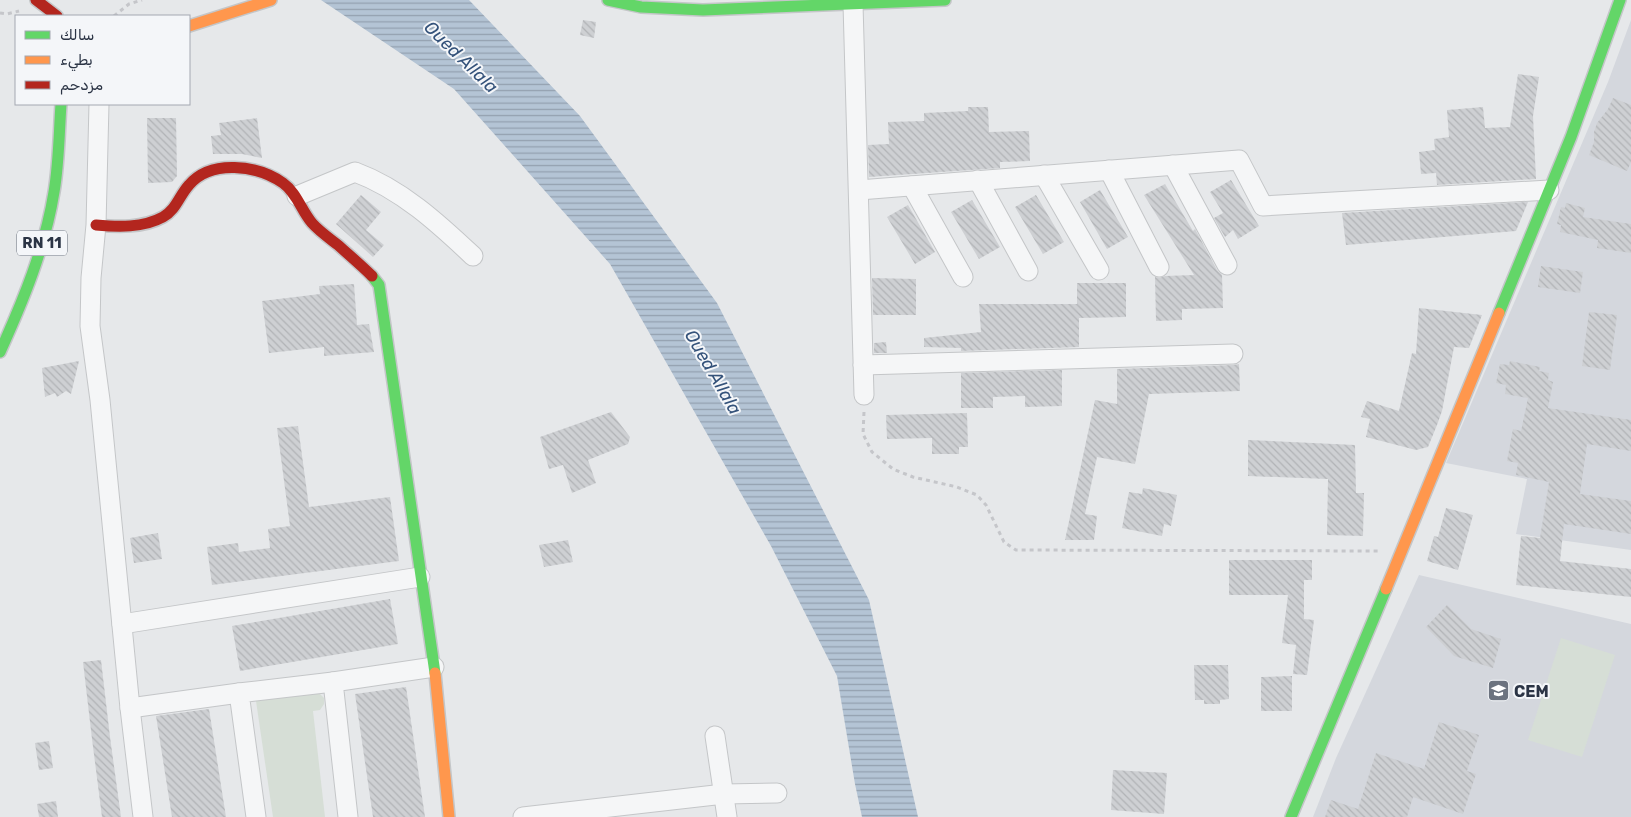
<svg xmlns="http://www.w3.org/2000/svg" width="1631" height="817" font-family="Rubik,'Noto Naskh Arabic',sans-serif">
<defs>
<pattern id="water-rules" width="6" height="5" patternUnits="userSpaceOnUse" patternTransform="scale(1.25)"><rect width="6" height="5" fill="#b4c4d5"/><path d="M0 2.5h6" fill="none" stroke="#93a0af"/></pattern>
<pattern id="building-back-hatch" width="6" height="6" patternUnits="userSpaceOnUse" patternTransform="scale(1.25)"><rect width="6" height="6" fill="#ced0d3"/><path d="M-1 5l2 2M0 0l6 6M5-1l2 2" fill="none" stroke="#b1b3b6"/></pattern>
</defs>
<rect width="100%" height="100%" fill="#e6e8ea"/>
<g fill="#d4d7dd">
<path d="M 1631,20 L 1631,550 L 1516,534 L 1527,479 L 1446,463 L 1608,82 Z"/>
<path d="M 1419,575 L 1631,624 L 1631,817 L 1313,817 L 1336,758 Z"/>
</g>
<g fill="#d6ded6">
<path d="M 1561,638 L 1615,655 L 1582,757 L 1528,740 Z"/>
<path d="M 311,693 L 320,694 L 324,698 L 324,704 L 320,710 L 313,711 L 325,817 L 273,817 L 256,701 Z"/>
</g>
<path fill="url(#water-rules)" d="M 321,0 L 469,0 L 580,116 L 717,303 L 869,600 L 918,817 L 862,817 L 855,784 L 837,676 L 771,546 L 610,264 L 454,89 Z"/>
<g fill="url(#building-back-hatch)">
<path d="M 583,20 L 596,22 L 594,38 L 580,35 Z"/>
<path d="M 1518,74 L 1539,77 L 1533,116 L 1536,179 L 1437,185 L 1436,173 L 1421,174 L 1419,152 L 1435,150 L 1434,139 L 1449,137 L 1447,110 L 1483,107 L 1485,128 L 1510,127 Z"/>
<path d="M 1613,98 L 1631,105 L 1631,162 L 1627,171 L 1589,155 L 1594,142 L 1594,132 L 1597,123 L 1608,109 Z"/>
<path d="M 968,107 L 988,107 L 989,132 L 1029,131 L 1030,161 L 1000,162 L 1000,168 L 869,177 L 868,145 L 889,144 L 888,122 L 924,121 L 924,113 L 968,111 Z"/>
<path d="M 147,118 L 176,118 L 177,176 L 172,182 L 148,183 Z"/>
<path d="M 257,118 L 262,158 L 242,154 L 213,154 L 211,136 L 221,135 L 219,123 Z"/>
<path d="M 1231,180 L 1259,226 L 1238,239 L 1233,230 L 1225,237 L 1214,218 L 1223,213 L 1210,192 Z"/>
<path d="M 1165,184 L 1193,231 L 1195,229 L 1217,270 L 1222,275 L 1223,308 L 1182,309 L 1182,320 L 1156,321 L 1155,277 L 1159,278 L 1165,276 L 1194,275 L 1144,195 Z"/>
<path d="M 1100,190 L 1128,237 L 1107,249 L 1080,202 Z"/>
<path d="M 361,195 L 381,212 L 366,230 L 384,245 L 373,257 L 336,224 Z"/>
<path d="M 1036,195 L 1064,242 L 1043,254 L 1015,207 Z"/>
<path d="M 972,200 L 1000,247 L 979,259 L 951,212 Z"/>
<path d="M 1528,202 L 1516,231 L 1346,245 L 1342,213 Z"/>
<path d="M 1566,203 L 1585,208 L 1583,217 L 1631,224 L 1631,253 L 1597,248 L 1598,240 L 1560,232 L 1561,225 L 1557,224 L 1561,207 L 1565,208 Z"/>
<path d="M 908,205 L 935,252 L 915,264 L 887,217 Z"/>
<path d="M 1541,266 L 1583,272 L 1580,293 L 1538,287 Z"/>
<path d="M 872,278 L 916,279 L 916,315 L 873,315 Z"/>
<path d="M 1077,283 L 1126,283 L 1126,317 L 1079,318 L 1079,347 L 961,351 L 961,348 L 924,347 L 924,338 L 981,332 L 979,304 L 1077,304 Z"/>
<path d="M 354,284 L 357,325 L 369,324 L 374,352 L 324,356 L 324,347 L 269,353 L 262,301 L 320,294 L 319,286 Z"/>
<path d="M 1419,308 L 1482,315 L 1469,348 L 1454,347 L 1442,411 L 1437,425 L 1428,447 L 1416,450 L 1366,437 L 1370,419 L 1361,417 L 1367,401 L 1399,411 L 1412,353 L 1416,354 Z"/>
<path d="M 1589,312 L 1617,315 L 1610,370 L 1582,366 Z"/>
<path d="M 886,342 L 887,353 L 874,353 L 874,343 Z"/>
<path d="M 79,361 L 71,394 L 66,391 L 57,397 L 55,393 L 45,397 L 42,368 Z"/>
<path d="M 1510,361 L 1540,367 L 1539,371 L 1549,373 L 1548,380 L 1553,382 L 1548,408 L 1631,420 L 1631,451 L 1587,444 L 1580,494 L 1631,501 L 1631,534 L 1564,524 L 1560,561 L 1631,569 L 1631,597 L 1516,585 L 1521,536 L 1540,538 L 1549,482 L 1516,475 L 1518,463 L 1507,461 L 1513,429 L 1521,431 L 1528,398 L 1505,394 L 1506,385 L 1496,383 L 1500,364 L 1509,365 Z"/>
<path d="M 1239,364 L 1240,391 L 1149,394 L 1135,464 L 1097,457 L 1085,514 L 1097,516 L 1094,540 L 1065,540 L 1095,400 L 1117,404 L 1117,369 L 1233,365 Z"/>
<path d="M 1062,370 L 1062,406 L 1025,407 L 1025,396 L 993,397 L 993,408 L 961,408 L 961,373 Z"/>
<path d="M 611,412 L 630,437 L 628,444 L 588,460 L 596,483 L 572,493 L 563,465 L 549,469 L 540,437 Z"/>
<path d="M 967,413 L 968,447 L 959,447 L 959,454 L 932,454 L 932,438 L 887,439 L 886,415 Z"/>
<path d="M 298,426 L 309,507 L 390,497 L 399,561 L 212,585 L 207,547 L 238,543 L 239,552 L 270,548 L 268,529 L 290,526 L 277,428 Z"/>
<path d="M 1248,440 L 1355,445 L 1356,493 L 1364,493 L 1363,536 L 1327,535 L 1328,479 L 1248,476 Z"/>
<path d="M 1143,488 L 1177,495 L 1171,526 L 1164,524 L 1162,536 L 1122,528 L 1129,492 L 1142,494 Z"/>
<path d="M 1446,508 L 1473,515 L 1458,570 L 1427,561 L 1434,536 L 1438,537 Z"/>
<path d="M 158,533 L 162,559 L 134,563 L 130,538 Z"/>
<path d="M 568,540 L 573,562 L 544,567 L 539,545 Z"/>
<path d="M 1229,560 L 1312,560 L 1312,580 L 1304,580 L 1304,619 L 1314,620 L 1307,675 L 1293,674 L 1296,645 L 1282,643 L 1288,595 L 1229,595 Z"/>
<path d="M 390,599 L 398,644 L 240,671 L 232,626 Z"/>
<path d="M 1447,605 L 1471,629 L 1501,639 L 1493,668 L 1454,656 L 1426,627 Z"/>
<path d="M 101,660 L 110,737 L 121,817 L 102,817 L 92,739 L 83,662 Z"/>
<path d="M 1194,665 L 1228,665 L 1229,699 L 1220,700 L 1220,704 L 1204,704 L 1204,700 L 1195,700 Z"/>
<path d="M 1292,676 L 1292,711 L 1261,711 L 1261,677 Z"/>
<path d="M 406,687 L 425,817 L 373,817 L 355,694 Z"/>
<path d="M 209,709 L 226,817 L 172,817 L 156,716 Z"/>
<path d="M 1439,722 L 1479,735 L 1467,771 L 1476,774 L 1463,814 L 1413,797 L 1407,817 L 1325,817 L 1331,800 L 1358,809 L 1376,753 L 1424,769 Z"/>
<path d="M 49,741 L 53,768 L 39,770 L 35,743 Z"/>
<path d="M 1113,770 L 1167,773 L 1164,814 L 1111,810 Z"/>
<path d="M 56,801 L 58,817 L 39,817 L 37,804 Z"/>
</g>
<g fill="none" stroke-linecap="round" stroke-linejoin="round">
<defs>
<g id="street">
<path d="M 853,4 L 864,395"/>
<path d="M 99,104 L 96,225 L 91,278 L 90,326 L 100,400 L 130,708 L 143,817"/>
<path d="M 1173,165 L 1227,265"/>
<path d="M 1109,170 L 1159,267"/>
<path d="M 1044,175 L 1099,270"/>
<path d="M 978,180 L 1028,271"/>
<path d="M 912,186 L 963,277"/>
<path d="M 859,190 L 1239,160 L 1263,206 L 1549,190"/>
<path d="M 297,196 L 355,172 C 401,189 438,223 473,256"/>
<path d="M 863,365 L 1233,354"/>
<path d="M 122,624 L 420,577"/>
<path d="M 130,708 L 239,693"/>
<path d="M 715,736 L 727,817"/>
<path d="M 256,817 L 239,693 L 333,682"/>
<path d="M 348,817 L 333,682 L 434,667"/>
<path d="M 523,817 L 724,794 L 777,793"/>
</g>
<g id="fast">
<path d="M 608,0 L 641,7 L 703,10 L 945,0"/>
<path d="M 372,276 L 379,285 L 435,673"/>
<path d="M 1499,313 L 1571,137 L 1620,0"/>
<path d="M 0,352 C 23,301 45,248 54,192 C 59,163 59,133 61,104"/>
<path d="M 1291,817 L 1386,589"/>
</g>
<g id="slow">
<path d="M 189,26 L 271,0"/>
<path d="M 1386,589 L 1499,313"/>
<path d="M 435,673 L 449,817"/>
</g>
<g id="jam">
<path d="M 36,0 L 57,16"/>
<path d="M 96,225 C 118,227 143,228 163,217 C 176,210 179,196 189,185 C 211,159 257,165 283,183 C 297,193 301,210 312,223 C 319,231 329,238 338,245 C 349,255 361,265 372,276"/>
</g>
</defs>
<use href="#street" stroke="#c4c6c8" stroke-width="21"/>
<use href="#fast" stroke="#c4c6c8" stroke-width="14"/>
<use href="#slow" stroke="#c4c6c8" stroke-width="14"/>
<use href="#jam" stroke="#c4c6c8" stroke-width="14"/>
<g stroke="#c5c6ca" stroke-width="3" stroke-dasharray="4 4" stroke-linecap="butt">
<path d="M 0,13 L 7,14 L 19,11"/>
<path d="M 114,16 L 129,4 L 142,0"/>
<path d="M 864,412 L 863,434 L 872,452 L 893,469 L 913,477 L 957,487 L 977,495 L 986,505 L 1004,542 L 1016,550 L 1378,551"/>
</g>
<use href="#street" stroke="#f5f6f7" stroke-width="19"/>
<use href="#fast" stroke="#63d668" stroke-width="11"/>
<use href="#slow" stroke="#ff974d" stroke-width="11"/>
<use href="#jam" stroke="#b3261e" stroke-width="11"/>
</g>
<defs>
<symbol id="school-square" viewBox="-11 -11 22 22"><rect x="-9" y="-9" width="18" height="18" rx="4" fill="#6c737f" stroke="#f4f6f9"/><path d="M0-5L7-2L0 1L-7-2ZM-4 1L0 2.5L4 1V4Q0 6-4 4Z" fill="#fff"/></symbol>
</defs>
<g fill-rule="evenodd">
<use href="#school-square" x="1486" y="678" width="25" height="25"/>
</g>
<g text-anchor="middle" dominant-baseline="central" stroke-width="4" stroke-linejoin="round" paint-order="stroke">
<rect fill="#f4f6f9" stroke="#676e7b" stroke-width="1" x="17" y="230.5" width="50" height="25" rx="4"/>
<g font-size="15" font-weight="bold" fill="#2b3445">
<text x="42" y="243">RN 11</text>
</g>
<g font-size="16" font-weight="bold" fill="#2b3445" stroke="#f4f6f9" text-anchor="start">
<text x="1514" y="691">CEM</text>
</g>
<g font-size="18" font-style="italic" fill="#34527a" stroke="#f4f6f9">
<text transform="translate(461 57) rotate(44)">Oued Allala</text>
<text transform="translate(713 372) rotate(60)">Oued Allala</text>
</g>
</g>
<rect x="15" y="15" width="175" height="90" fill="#f4f6f9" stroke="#a4a8b1"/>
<rect x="25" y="31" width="25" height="8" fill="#63d668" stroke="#a4a8b1"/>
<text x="60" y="40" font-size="15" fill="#2b3445">سالك</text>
<rect x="25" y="56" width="25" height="8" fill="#ff974d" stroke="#a4a8b1"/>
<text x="60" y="65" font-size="15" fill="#2b3445">بطيء</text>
<rect x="25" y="81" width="25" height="8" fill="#b3261e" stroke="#a4a8b1"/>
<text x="60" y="90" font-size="15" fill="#2b3445">مزدحم</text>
</svg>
